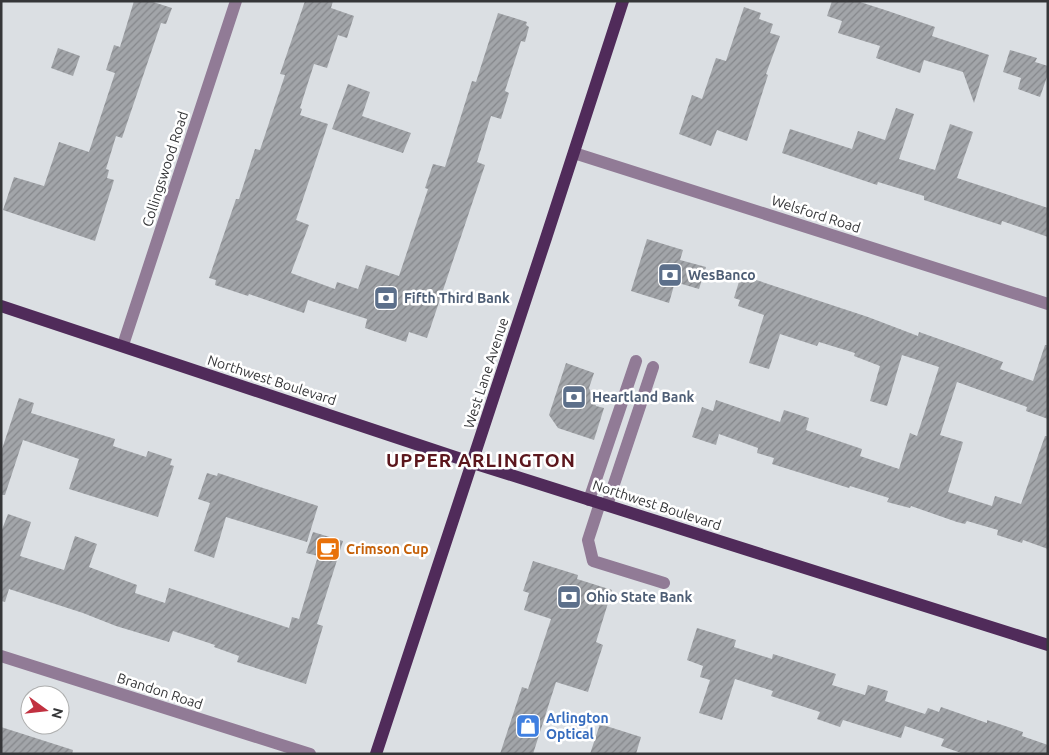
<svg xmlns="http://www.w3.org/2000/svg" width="1049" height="755" font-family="Ubuntu,sans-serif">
<defs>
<pattern id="building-hatch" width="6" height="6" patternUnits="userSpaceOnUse" patternTransform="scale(1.25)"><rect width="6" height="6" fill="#a2a5a9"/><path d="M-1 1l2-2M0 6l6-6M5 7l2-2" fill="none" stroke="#85878b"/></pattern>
</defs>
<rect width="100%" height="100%" fill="#dbdfe3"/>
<g fill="url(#building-hatch)">
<path d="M 134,1 L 150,1 L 172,8 L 166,24 L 161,23 L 122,138 L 116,136 L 106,169 L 109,170 L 107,178 L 114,180 L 95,241 L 3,210 L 14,177 L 44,186 L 59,142 L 89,152 L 115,73 L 106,70 L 114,45 L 120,47 Z"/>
<path d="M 305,1 L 333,1 L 331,8 L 354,16 L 347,38 L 338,35 L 327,68 L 314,64 L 300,108 L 302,109 L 300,115 L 328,124 L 296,220 L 309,225 L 291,273 L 335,289 L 337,282 L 358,289 L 366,265 L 399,276 L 428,189 L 425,188 L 433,164 L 445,167 L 472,81 L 476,82 L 498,13 L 527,22 L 526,25 L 529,27 L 525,42 L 521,41 L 505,91 L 509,93 L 501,119 L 491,116 L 477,162 L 485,165 L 427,338 L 409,332 L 406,342 L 365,328 L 367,319 L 308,300 L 304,313 L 249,294 L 248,296 L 215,285 L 216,280 L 209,278 L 236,199 L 239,199 L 255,149 L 260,150 L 285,75 L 280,74 Z"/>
<path d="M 832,1 L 857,1 L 885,10 L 935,27 L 932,36 L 989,55 L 974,103 L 963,72 L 924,60 L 920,73 L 876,58 L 880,46 L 838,33 L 842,21 L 827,16 Z"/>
<path d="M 744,7 L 761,13 L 759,19 L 773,24 L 770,33 L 780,36 L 766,74 L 768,75 L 747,141 L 717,130 L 711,146 L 679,134 L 692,95 L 702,99 L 716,58 L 726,61 Z"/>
<path d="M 58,48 L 80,56 L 73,76 L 51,68 Z"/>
<path d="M 1010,50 L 1037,58 L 1035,62 L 1048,66 L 1048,74 L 1040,97 L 1018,89 L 1021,78 L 1003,72 Z"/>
<path d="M 348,84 L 370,92 L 362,116 L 411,133 L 403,153 L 332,129 Z"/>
<path d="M 896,108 L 914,114 L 899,159 L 935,170 L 950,124 L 973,132 L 957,178 L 1048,208 L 1048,237 L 1002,221 L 1001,225 L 924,200 L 924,196 L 878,182 L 877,185 L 782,153 L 790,129 L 852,149 L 858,131 L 885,140 Z"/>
<path d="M 647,239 L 683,250 L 680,260 L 706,267 L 699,289 L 675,282 L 669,303 L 631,291 Z"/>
<path d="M 741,275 L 868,317 L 918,336 L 919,332 L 956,345 L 1003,362 L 1000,369 L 1033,381 L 1045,345 L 1048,345 L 1048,419 L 1026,411 L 1027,407 L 957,382 L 940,435 L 963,442 L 948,492 L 992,506 L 995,496 L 1021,504 L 1045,436 L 1048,436 L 1048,549 L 1023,540 L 1022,543 L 997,535 L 998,530 L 967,521 L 965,524 L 957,522 L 911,506 L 910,508 L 887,502 L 889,498 L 850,486 L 849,488 L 772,464 L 774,458 L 757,453 L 758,448 L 719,434 L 716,445 L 692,437 L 702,407 L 713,411 L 716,400 L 780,422 L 784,410 L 809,418 L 806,430 L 862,449 L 860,456 L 899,469 L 910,433 L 917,436 L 939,367 L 902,355 L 887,406 L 870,401 L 880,366 L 854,356 L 855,353 L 819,342 L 817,346 L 780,334 L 769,369 L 749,363 L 764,315 L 738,306 L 740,300 L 734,298 Z"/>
<path d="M 566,363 L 594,373 L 589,388 L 596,406 L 604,408 L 594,440 L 558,428 L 549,415 Z"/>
<path d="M 19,398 L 34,403 L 31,413 L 115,439 L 113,446 L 146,457 L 148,451 L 172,459 L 170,465 L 174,466 L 158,517 L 69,489 L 79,459 L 23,440 L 5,495 L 1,495 L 1,452 Z"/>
<path d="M 207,473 L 217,476 L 218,473 L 318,506 L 307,542 L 226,517 L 214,558 L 194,551 L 210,503 L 198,499 Z"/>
<path d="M 8,514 L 31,522 L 20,556 L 64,570 L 75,536 L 97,544 L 89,567 L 137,585 L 135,593 L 165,603 L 169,588 L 289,628 L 292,617 L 299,619 L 318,556 L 306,553 L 313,532 L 343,541 L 317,624 L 323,626 L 306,684 L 237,662 L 239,656 L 214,647 L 215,645 L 173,631 L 169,642 L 116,626 L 83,613 L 9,589 L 5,602 L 1,601 L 1,532 Z"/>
<path d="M 533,561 L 578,575 L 577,579 L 612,590 L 596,642 L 603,645 L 588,692 L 556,682 L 533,754 L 500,754 L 522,687 L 528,689 L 551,619 L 524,610 L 529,593 L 523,591 Z"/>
<path d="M 697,628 L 736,640 L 734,647 L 772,659 L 773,654 L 836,674 L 832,685 L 865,695 L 868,685 L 888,691 L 885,701 L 925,714 L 928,708 L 939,712 L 941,707 L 987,723 L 987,720 L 1023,732 L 1022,736 L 1048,745 L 1048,754 L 964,754 L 941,746 L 944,739 L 905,726 L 901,738 L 843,720 L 840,727 L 817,719 L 820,712 L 771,696 L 773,691 L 735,679 L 722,720 L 699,713 L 710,680 L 700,677 L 703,666 L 687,660 Z"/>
<path d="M 600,724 L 641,737 L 636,754 L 590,754 Z"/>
<path d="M 1,727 L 73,750 L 72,754 L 1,754 Z"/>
</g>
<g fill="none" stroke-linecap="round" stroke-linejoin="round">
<g stroke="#917b96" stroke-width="12">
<path d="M 574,153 L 1048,304"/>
<path d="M 123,345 L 236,1"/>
<path d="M 589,500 L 636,361"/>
<path d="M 600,503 L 588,540 L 593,561 L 664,583"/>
<path d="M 607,505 L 653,367"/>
<path d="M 1,656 L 310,754"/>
</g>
<g stroke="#502b5a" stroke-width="12">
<path d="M 1,306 L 473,463 L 1048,645"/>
<path d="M 376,754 L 546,238 L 623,1"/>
</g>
</g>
<defs>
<symbol id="bank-square" viewBox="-11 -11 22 22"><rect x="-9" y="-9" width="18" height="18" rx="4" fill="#5c6f8a" stroke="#fff"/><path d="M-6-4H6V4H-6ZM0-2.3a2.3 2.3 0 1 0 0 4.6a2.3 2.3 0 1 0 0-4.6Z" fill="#fff"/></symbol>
<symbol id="cafe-square" viewBox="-11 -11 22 22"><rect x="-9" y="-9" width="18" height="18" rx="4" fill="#e8710a" stroke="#fff"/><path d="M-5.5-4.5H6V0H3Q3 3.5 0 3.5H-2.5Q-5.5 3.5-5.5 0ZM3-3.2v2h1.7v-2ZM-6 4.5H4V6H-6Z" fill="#fff"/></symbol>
<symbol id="shop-square" viewBox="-11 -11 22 22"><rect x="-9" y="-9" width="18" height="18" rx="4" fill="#3f7fe0" stroke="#fff"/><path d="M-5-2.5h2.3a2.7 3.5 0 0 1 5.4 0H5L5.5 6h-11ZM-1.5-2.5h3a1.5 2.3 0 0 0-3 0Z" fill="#fff"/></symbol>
</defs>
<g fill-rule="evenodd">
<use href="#bank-square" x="656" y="261" width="28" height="28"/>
<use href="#bank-square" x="372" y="284" width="28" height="28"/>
<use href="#bank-square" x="560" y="383" width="28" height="28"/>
<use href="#cafe-square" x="314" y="535" width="28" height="28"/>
<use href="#bank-square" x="555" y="583" width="28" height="28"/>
<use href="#shop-square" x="514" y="712" width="28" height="28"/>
</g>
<g text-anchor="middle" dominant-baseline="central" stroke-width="5" stroke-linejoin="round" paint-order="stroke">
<g font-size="14" fill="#353638" stroke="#fff">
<text transform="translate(165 169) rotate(-72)">Collingswood Road</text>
<text transform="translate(816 214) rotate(18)">Welsford Road</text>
<text transform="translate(486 373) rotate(-72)">West Lane Avenue</text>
<text transform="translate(272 380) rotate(18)">Northwest Boulevard</text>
<text transform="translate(657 505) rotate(18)">Northwest Boulevard</text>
<text transform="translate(160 691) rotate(18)">Brandon Road</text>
</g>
<g font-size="14" font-weight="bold" fill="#4e5e75" stroke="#fff" text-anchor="start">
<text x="688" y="275">WesBanco</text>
<text x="404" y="298">Fifth Third Bank</text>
<text x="592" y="397">Heartland Bank</text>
<text x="586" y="597">Ohio State Bank</text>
</g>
<g font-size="14" font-weight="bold" fill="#c56008" stroke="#fff" text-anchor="start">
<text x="346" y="549">Crimson Cup</text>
</g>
<g font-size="14" font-weight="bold" fill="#366cbe" stroke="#fff" text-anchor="start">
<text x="546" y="718">Arlington<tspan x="546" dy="16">Optical</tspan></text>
</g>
<g font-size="19" font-weight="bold" letter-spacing="1" fill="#5b161c" stroke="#fff">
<text x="481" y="460">UPPER ARLINGTON</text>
</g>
</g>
<rect width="1049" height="755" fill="none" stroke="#353638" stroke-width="5"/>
<g transform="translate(45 710) rotate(105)"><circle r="24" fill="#ffffff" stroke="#aeafaf"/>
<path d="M0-4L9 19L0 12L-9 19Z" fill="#c13140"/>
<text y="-8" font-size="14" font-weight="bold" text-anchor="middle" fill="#353638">N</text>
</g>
</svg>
